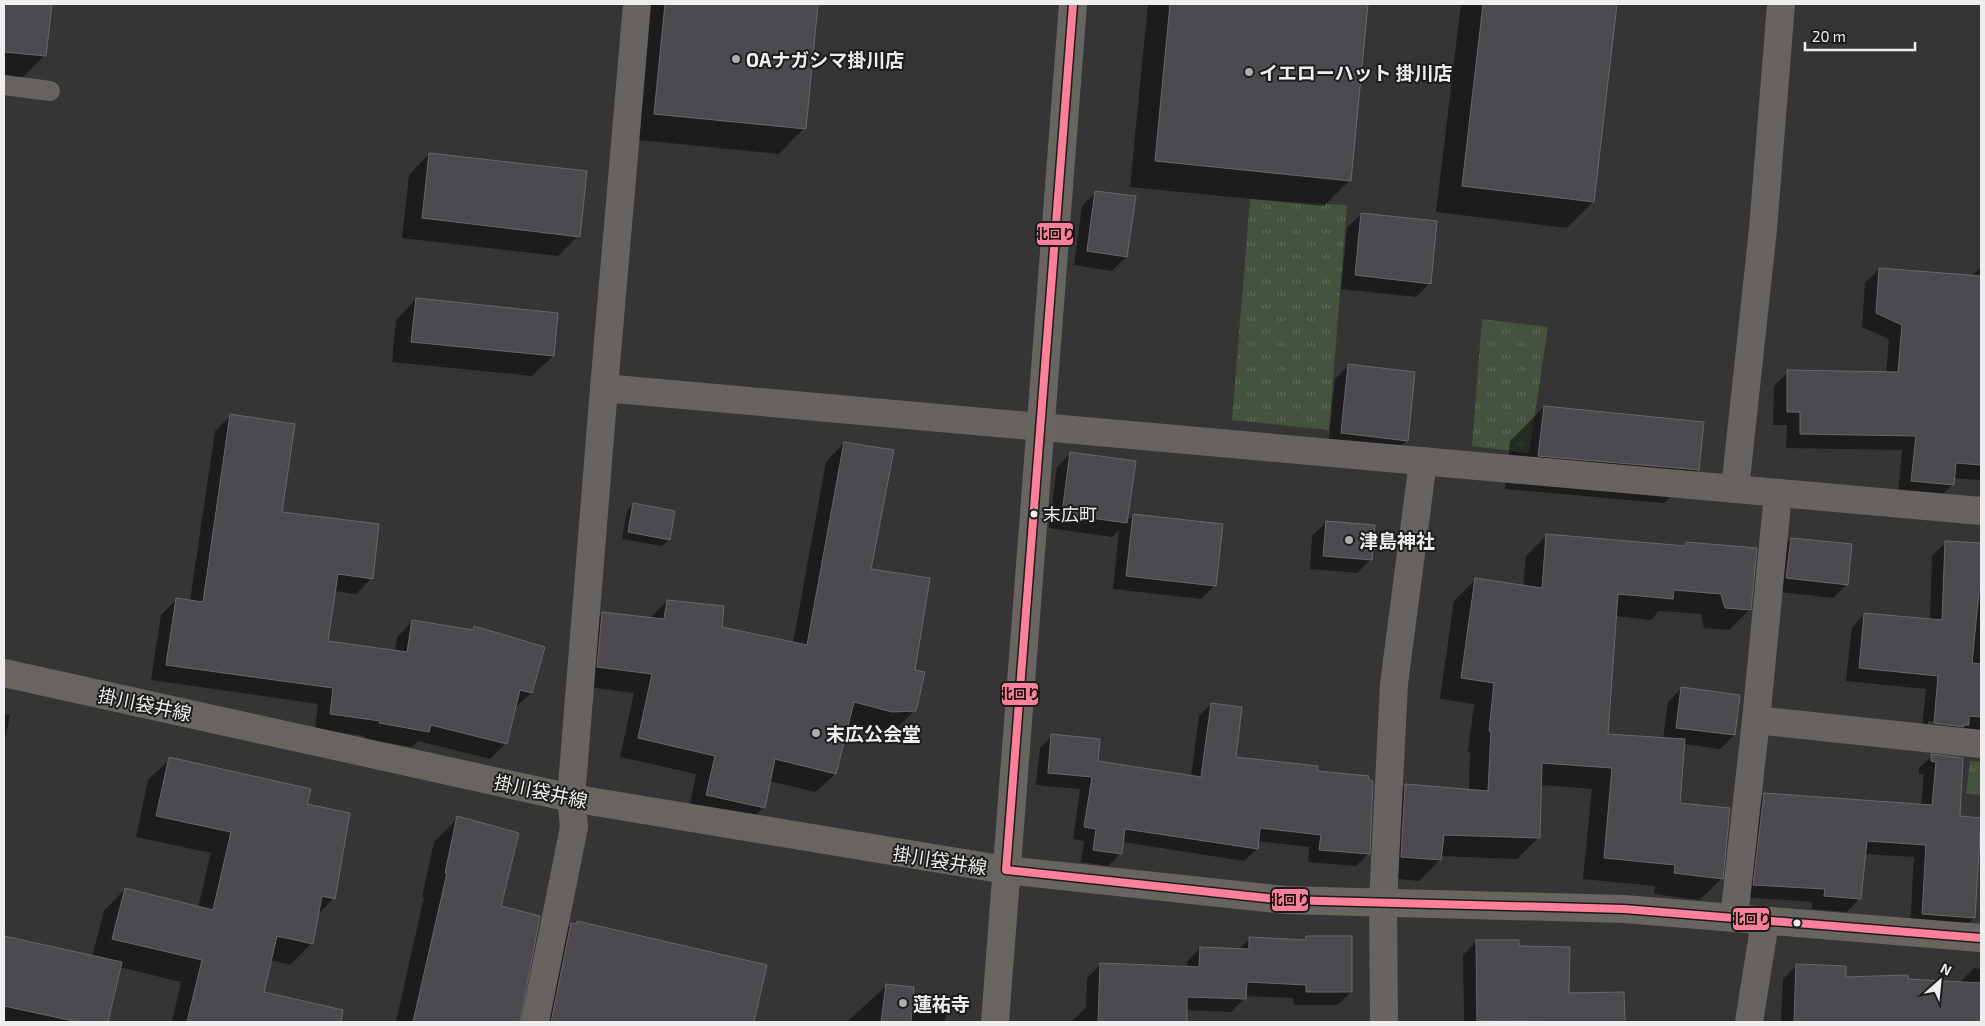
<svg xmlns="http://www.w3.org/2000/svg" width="1985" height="1026" font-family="'Exo 2','Noto Sans JP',sans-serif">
<defs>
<pattern id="grass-tufts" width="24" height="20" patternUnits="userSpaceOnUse" patternTransform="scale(1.25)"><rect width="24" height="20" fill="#45523d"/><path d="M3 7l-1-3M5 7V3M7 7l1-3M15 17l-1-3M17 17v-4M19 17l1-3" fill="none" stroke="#606b59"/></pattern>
</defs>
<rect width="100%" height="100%" fill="#353536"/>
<g fill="url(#grass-tufts)">
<path d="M 1250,199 L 1347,205 L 1329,430 L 1232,420 Z"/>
<path d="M 1482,319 L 1548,327 L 1529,453 L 1472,446 Z"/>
<path d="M 1970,761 L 1981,762 L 1981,795 L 1966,793 Z"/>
</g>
<g fill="#0007" fill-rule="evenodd">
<path d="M 4,4 L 50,4 L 45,55 L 19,81 L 4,80 Z"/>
<path d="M 642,4 L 817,4 L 804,128 L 779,154 L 629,139 Z"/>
<path d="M 1148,4 L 1367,4 L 1350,180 L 1324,206 L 1130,187 Z"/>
<path d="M 1461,4 L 1616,4 L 1593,202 L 1567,228 L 1436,212 Z"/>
<path d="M 429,154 L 578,236 L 558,256 L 402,238 L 409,175 Z"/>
<path d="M 1096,192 L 1126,257 L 1112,271 L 1074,265 L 1082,206 Z"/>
<path d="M 1361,214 L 1430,283 L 1416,297 L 1341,289 L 1347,228 Z"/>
<path d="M 1981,267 L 1981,480 L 1953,478 L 1953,484 L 1939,498 L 1898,494 L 1902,450 L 1786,448 L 1787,425 L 1773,425 L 1774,386 L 1788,372 L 1886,373 L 1889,339 L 1862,327 L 1865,283 L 1879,269 L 1971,277 Z"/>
<path d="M 416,299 L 553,356 L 532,376 L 392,362 L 396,320 Z"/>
<path d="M 1349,365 L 1407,440 L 1393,454 L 1328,447 L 1335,379 Z"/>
<path d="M 1544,407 L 1698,470 L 1664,503 L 1505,489 L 1510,441 Z"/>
<path d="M 231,415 L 281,513 L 372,578 L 356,594 L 334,591 L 327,642 L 395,652 L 397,637 L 413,621 L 471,631 L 474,628 L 531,693 L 515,708 L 506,743 L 490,759 L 418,741 L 412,747 L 364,739 L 365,736 L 315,729 L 318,704 L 151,680 L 161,615 L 177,599 L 190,601 L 215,431 Z"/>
<path d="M 844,443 L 870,570 L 914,671 L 915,710 L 896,729 L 873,730 L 847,724 L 835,774 L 816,792 L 769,781 L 764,807 L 745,826 L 688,813 L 696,774 L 620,757 L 634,693 L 579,686 L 583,632 L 602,613 L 650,618 L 667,601 L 720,628 L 793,643 L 826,462 Z"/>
<path d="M 1071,453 L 1126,522 L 1133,515 L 1215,585 L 1201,599 L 1113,589 L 1119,530 L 1112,537 L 1049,528 L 1057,467 Z"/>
<path d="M 634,504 L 669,540 L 662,546 L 622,539 L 627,511 Z"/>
<path d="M 1326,522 L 1371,559 L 1357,573 L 1310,569 L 1312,536 Z"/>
<path d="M 1547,535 L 1682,547 L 1687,543 L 1750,609 L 1729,630 L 1704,628 L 1701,614 L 1659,611 L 1651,620 L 1615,616 L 1606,735 L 1663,739 L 1668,702 L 1682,688 L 1734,735 L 1720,749 L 1684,744 L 1679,804 L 1721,879 L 1700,900 L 1654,894 L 1655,886 L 1583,879 L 1592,789 L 1540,785 L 1538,838 L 1517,859 L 1440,856 L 1440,860 L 1419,881 L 1380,877 L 1384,806 L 1405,785 L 1469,790 L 1470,752 L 1468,752 L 1474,704 L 1440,699 L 1454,601 L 1475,580 L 1523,587 L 1526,556 Z"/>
<path d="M 1791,539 L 1847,584 L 1833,598 L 1772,591 L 1777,553 Z"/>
<path d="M 1945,543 L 1981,544 L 1981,731 L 1921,736 L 1926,689 L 1846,681 L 1852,627 L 1865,614 L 1930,620 L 1932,556 ZM 1928,721 L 1962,725 L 1960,727 L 1928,724 Z"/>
<path d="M 1211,704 L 1234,758 L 1316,772 L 1369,853 L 1356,866 L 1308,862 L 1309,847 L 1257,841 L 1257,849 L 1244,861 L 1122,842 L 1121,853 L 1108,866 L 1081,862 L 1084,841 L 1073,839 L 1080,789 L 1036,785 L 1040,748 L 1052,736 L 1096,762 L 1191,776 L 1199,716 Z"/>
<path d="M 4,714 L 10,715 L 4,745 Z"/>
<path d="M 1932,756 L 1962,759 L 1958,818 L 1974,918 L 1961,930 L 1910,927 L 1914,857 L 1864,854 L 1859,899 L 1847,912 L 1812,909 L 1812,902 L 1741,897 L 1751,807 L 1764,794 L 1921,805 L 1924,774 L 1919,774 L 1919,768 Z"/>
<path d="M 170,759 L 306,804 L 334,898 L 318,914 L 312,943 L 290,965 L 270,960 L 262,993 L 306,1003 L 302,1022 L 172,1022 L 181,982 L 119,967 L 107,1022 L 4,1022 L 4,937 L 92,957 L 104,911 L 125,889 L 198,908 L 211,853 L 136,837 L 148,780 Z"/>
<path d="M 458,818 L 499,907 L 519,1022 L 396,1022 L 424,897 L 422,897 L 434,842 Z"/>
<path d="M 578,923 L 766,966 L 753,1022 L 532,1022 L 547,949 L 571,924 L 575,925 Z"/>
<path d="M 1307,938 L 1351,992 L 1337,1005 L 1294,1005 L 1293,998 L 1245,996 L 1245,998 L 1231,1012 L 1186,1010 L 1186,1022 L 1071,1022 L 1086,1008 L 1087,978 L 1100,965 L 1187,968 L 1187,962 L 1200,948 L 1238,950 L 1250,939 L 1304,941 Z"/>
<path d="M 1476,942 L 1518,947 L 1568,994 L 1623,993 L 1624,1022 L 1464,1022 L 1463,955 Z"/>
<path d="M 1797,965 L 1845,978 L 1960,982 L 1974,968 L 1981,969 L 1981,1022 L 1781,1022 L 1783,979 Z"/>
<path d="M 886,986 L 912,1003 L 947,1007 L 945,1022 L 847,1022 Z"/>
</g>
<g fill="#4c4a4e" stroke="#686868">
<path d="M 4,4 L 52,4 L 46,56 L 4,52 Z"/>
<path d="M 665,4 L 818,4 L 806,129 L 654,114 Z"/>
<path d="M 1170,4 L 1368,4 L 1351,181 L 1155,161 Z"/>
<path d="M 1483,4 L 1617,4 L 1594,202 L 1462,186 Z"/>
<path d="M 429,153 L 587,171 L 580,237 L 422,218 Z"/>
<path d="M 1095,191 L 1136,196 L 1127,257 L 1087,251 Z"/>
<path d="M 1361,213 L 1437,221 L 1431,284 L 1355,275 Z"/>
<path d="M 1879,268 L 1981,276 L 1981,465 L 1956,463 L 1954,485 L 1911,481 L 1916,436 L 1800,434 L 1800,412 L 1787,412 L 1787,370 L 1898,372 L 1902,325 L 1876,313 Z"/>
<path d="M 416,298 L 558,313 L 554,356 L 411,342 Z"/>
<path d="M 1348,364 L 1415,372 L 1408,441 L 1341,433 Z"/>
<path d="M 1544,406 L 1704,422 L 1699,470 L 1538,456 Z"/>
<path d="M 230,414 L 295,424 L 282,512 L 379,524 L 373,579 L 338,574 L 328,641 L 407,652 L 412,620 L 473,630 L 474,626 L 545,647 L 532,693 L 520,690 L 507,744 L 431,725 L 429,732 L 379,723 L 380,721 L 330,714 L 333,688 L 166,665 L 176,598 L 203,602 Z"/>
<path d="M 844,442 L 894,450 L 871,569 L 930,578 L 915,670 L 925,672 L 916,711 L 892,712 L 854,702 L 836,774 L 775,759 L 765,808 L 706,795 L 715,756 L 638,738 L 652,674 L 597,667 L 602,612 L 664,619 L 667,600 L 724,606 L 722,627 L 807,645 Z"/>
<path d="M 1070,452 L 1136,461 L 1127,523 L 1062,514 Z"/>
<path d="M 633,503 L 675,511 L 670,540 L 628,532 Z"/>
<path d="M 1133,514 L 1223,524 L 1216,586 L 1126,576 Z"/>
<path d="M 1326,521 L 1375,525 L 1372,560 L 1323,556 Z"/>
<path d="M 1546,534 L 1686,546 L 1686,542 L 1757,548 L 1751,610 L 1725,608 L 1721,594 L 1674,590 L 1673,599 L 1618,594 L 1608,734 L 1685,739 L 1680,803 L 1730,808 L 1723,879 L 1674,873 L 1675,865 L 1604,858 L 1612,768 L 1542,763 L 1540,838 L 1444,835 L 1441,860 L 1401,857 L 1405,784 L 1488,791 L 1491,731 L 1489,731 L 1494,683 L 1461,678 L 1475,578 L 1542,588 Z"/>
<path d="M 1791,538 L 1852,544 L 1848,585 L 1786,578 Z"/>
<path d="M 1945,541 L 1981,543 L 1981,592 L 1979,592 L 1972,663 L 1981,664 L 1981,717 L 1969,716 L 1969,725 L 1964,725 L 1964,727 L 1934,723 L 1938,676 L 1859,668 L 1864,613 L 1942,620 Z"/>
<path d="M 1681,687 L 1740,695 L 1735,735 L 1676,728 Z"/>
<path d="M 1211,703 L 1242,707 L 1236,757 L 1318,766 L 1317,771 L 1369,776 L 1369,780 L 1373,781 L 1370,854 L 1319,850 L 1321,835 L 1260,828 L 1258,849 L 1125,829 L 1122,854 L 1093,850 L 1096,829 L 1084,827 L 1092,777 L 1048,773 L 1051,734 L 1100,739 L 1098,761 L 1201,777 Z"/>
<path d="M 1931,754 L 1963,758 L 1960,816 L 1981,818 L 1975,918 L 1922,914 L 1926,845 L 1867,841 L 1861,899 L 1824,896 L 1825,889 L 1753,885 L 1764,793 L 1932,805 L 1936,762 L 1931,761 Z"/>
<path d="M 169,757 L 311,789 L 307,804 L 350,813 L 335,899 L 322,896 L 313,944 L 277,936 L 264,992 L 343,1010 L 341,1022 L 187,1022 L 202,960 L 112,939 L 125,888 L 213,910 L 231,832 L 156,816 Z"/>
<path d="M 457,816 L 519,833 L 501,906 L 540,916 L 520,1022 L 413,1022 L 447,873 L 445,873 Z"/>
<path d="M 577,921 L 767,965 L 754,1022 L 551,1022 L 571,923 L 577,924 Z"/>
<path d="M 4,936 L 122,962 L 108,1022 L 78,1022 L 4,1006 Z"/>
<path d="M 1306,936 L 1352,936 L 1352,992 L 1306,992 L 1306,985 L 1247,982 L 1246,999 L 1187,997 L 1187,1022 L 1098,1022 L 1100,963 L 1199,967 L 1200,947 L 1249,949 L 1249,937 L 1306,940 Z"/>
<path d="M 1476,940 L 1519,940 L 1519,946 L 1570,947 L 1569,993 L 1624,992 L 1625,1022 L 1477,1021 Z"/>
<path d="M 1796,964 L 1846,966 L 1846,977 L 1908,975 L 1908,979 L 1981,983 L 1981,1022 L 1794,1022 Z"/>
<path d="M 886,984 L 914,987 L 911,1022 L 881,1022 Z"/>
</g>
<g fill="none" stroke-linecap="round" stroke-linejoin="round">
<path stroke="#666360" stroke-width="20" d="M 4,85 L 50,91"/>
<g stroke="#666360" stroke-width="28">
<path d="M 604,388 L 1981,511"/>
<path d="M 1735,489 L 1763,229 L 1781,4"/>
<path d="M 1756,720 L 1981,744"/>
<path d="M 1734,918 L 1756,720 L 1778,494"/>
<path d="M 535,1022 L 574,827 L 571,798 L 604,388 L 637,4"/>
<path d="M 1384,1022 L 1383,902 L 1394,684 L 1423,461"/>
<path d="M 1749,1022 L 1765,922"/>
</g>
<g stroke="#686560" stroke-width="28">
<path d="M 4,673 L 571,798 L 1006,870 L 1285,900 L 1624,909 L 1981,938"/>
<path d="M 995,1022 L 1073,4"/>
</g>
<defs>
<path id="bus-1" d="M 1073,4 L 1006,870 L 1285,900 L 1624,909 L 1981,938"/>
</defs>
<use href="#bus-1" stroke="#1c1c1d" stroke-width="11"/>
<use href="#bus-1" stroke="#ff8098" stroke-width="8"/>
</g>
<g fill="#adadae" stroke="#1c1c1d" stroke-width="2">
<circle cx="736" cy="59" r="5"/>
<circle cx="1249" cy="72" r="5"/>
<circle cx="1349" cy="540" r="5"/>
<circle cx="816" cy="733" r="5"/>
<circle cx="903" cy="1003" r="5"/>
</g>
<g fill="#eeeeef" stroke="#1c1c1d" stroke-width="2">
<circle cx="1034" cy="514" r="4.5"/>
<circle cx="1797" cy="923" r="4.5"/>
</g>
<g text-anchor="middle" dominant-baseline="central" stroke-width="4" stroke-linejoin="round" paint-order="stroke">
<g font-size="18" fill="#eeeeef" stroke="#1c1c1d" text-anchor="start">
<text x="1043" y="514">末広町</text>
</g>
<g font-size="19" font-weight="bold" fill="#eeeeef" stroke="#1c1c1d" text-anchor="start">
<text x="746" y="59">OAナガシマ掛川店</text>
<text x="1259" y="72">イエローハット 掛川店</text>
<text x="1359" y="540">津島神社</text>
<text x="826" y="733">末広公会堂</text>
<text x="913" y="1003">蓮祐寺</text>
</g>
<g font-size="19" fill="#eeeeef" stroke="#1c1c1d">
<text transform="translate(145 704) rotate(12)">掛川袋井線</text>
<text transform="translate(541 791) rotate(12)">掛川袋井線</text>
<text transform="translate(940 860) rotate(9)">掛川袋井線</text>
</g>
</g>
<g stroke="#1c1c1d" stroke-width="2">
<rect x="1036" y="222" width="38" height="24" rx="5" fill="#ff8098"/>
<rect x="1001" y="682" width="38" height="24" rx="5" fill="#ff8098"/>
<rect x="1271" y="888" width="38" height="24" rx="5" fill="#ff8098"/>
<rect x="1732" y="907" width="38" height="24" rx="5" fill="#ff8098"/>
</g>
<g font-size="14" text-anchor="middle" font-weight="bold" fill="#111">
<text x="1055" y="239">北回り</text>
<text x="1020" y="699">北回り</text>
<text x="1290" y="905">北回り</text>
<text x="1751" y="924">北回り</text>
</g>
<rect width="1985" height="1026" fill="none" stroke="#eeeeef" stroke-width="10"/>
<g transform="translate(1940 981) rotate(27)" stroke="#1c1c1d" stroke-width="4" paint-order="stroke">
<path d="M0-4L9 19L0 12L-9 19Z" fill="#eeeeef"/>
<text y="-8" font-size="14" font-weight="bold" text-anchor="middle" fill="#eeeeef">N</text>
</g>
<path d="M1805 42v8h110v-8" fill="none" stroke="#eeeeef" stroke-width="2.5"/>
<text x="1812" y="42" font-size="15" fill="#eeeeef" stroke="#1c1c1d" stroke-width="4" paint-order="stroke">20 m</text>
</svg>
